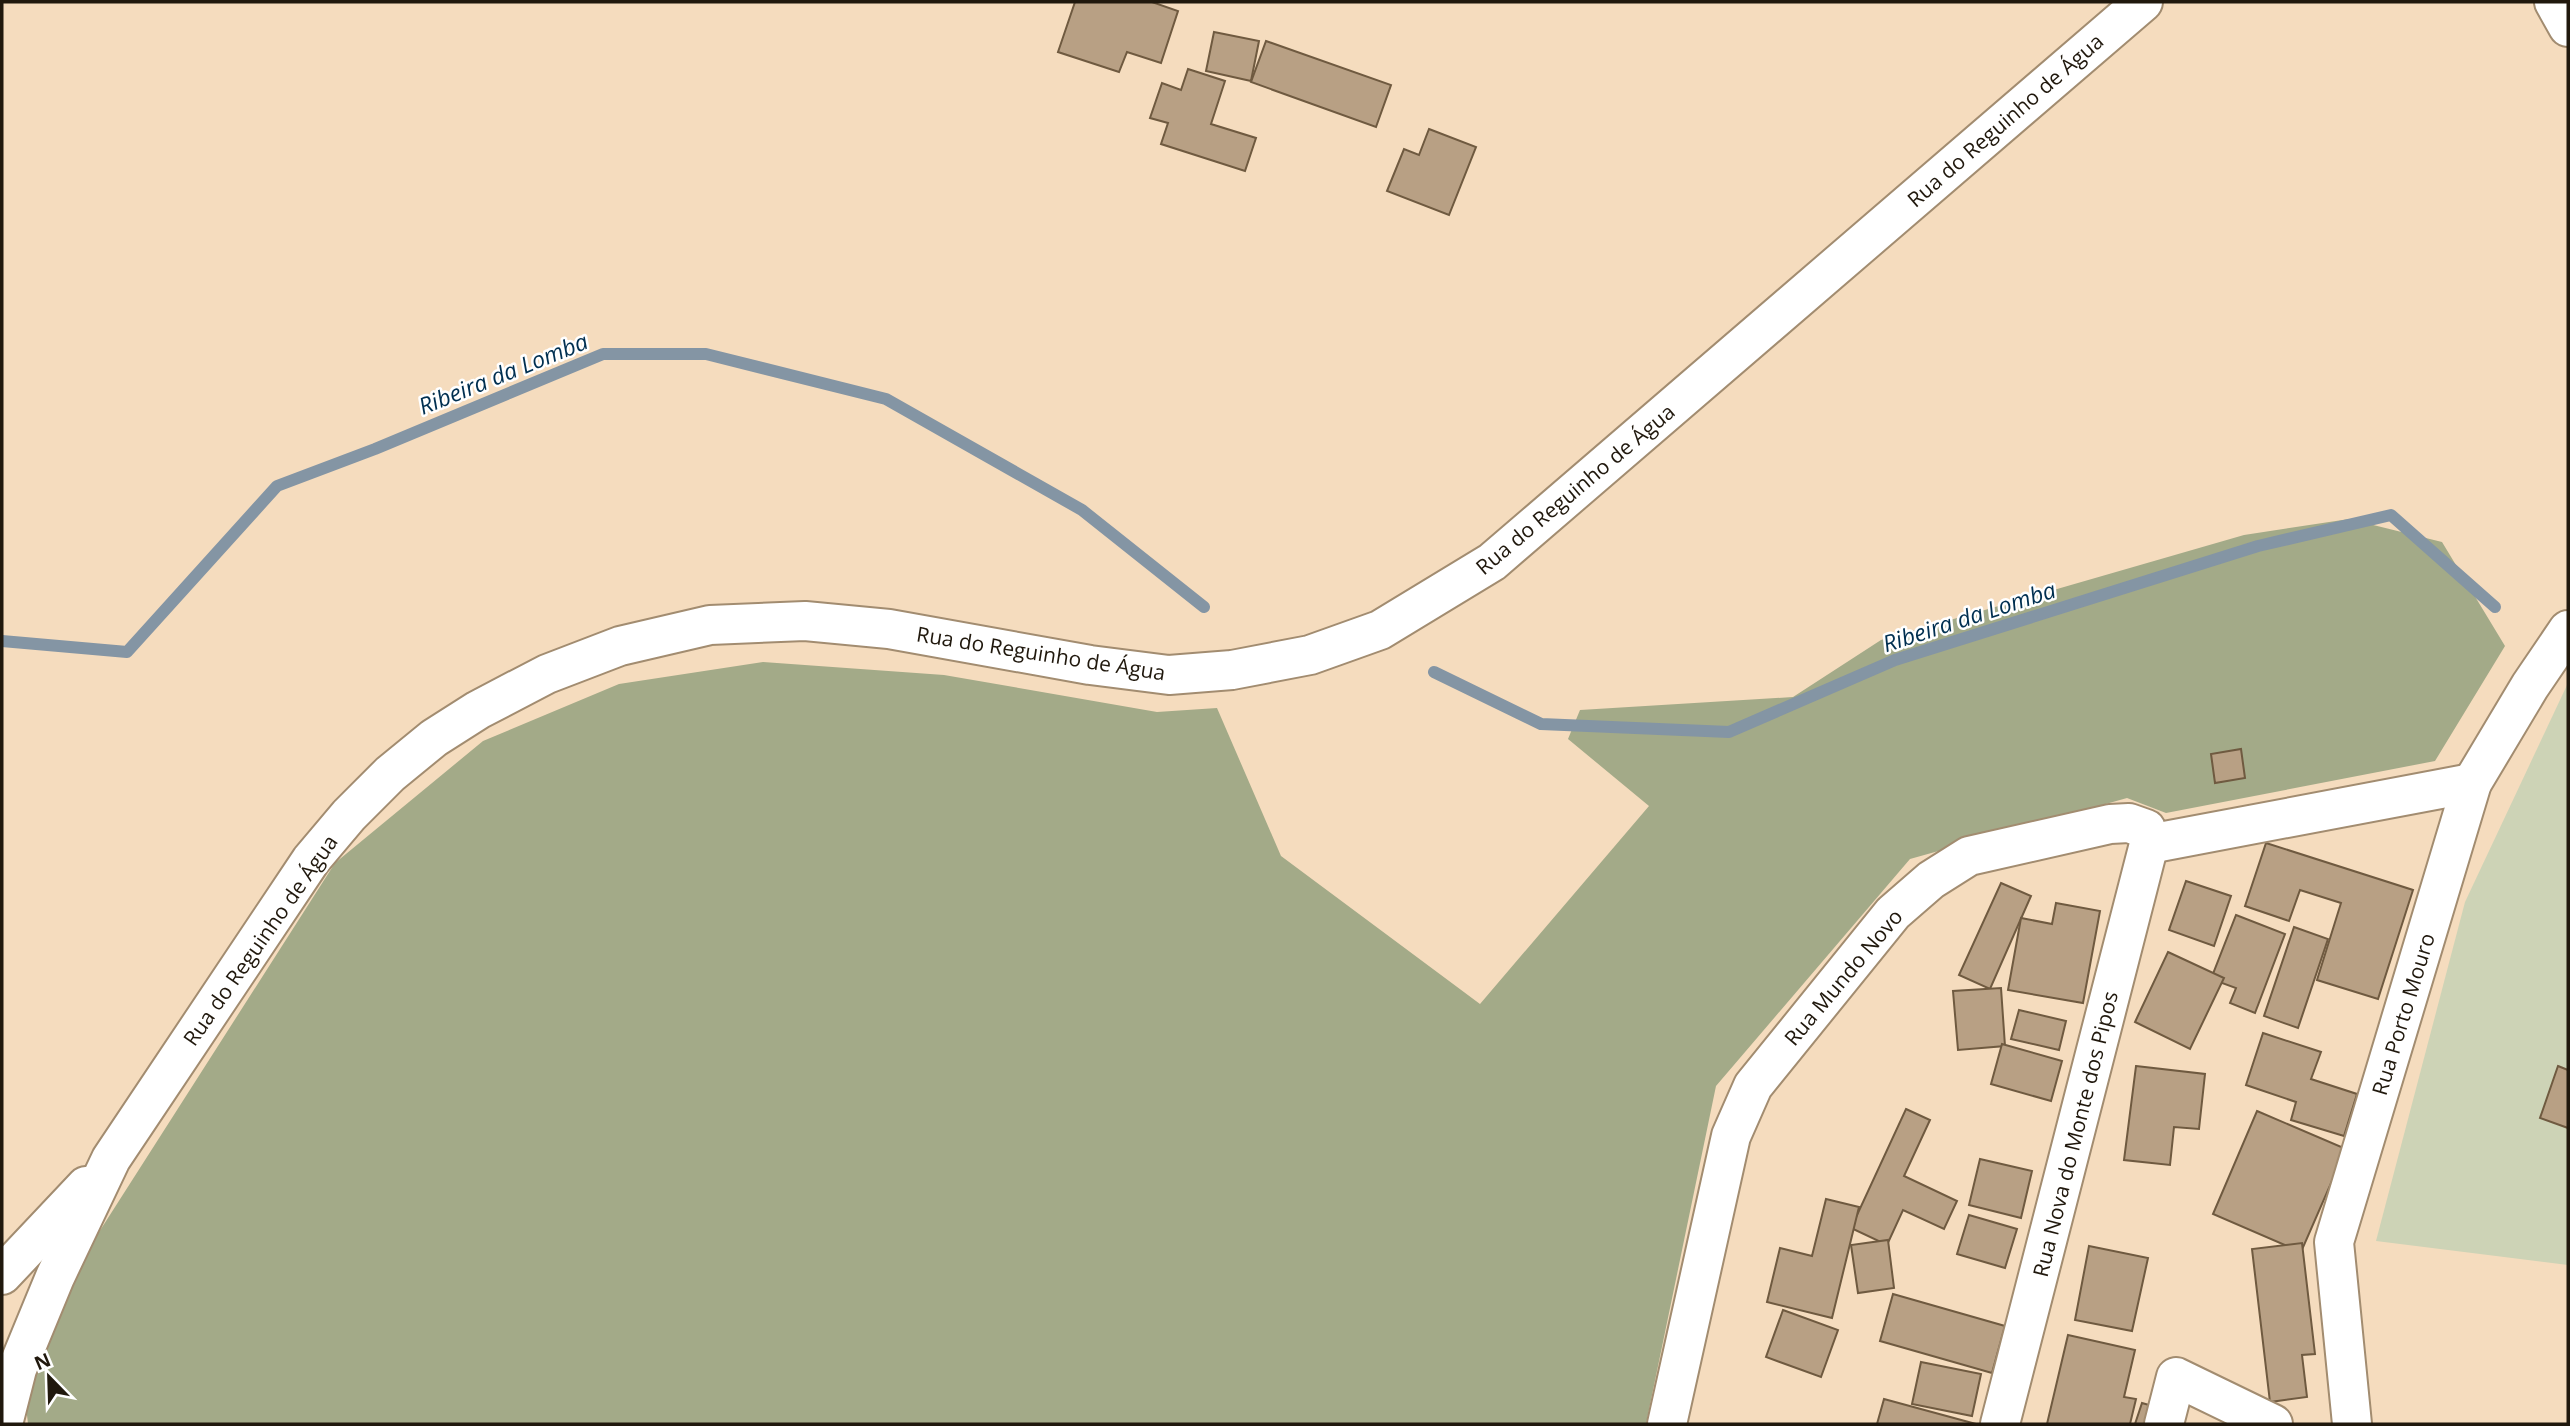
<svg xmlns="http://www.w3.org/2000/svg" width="2570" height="1426" font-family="'Open Sans',sans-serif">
<rect width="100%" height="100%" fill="#f5dcbe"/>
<path fill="#cdd3b6" d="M 2568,683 L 2568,1265 L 2376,1241 L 2465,902 Z"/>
<path fill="#a3aa88" d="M 2349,519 L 2442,542 L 2505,646 L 2435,761 L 2166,813 L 2127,798 L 1910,859 L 1716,1086 L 1646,1424 L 28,1424 L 24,1389 L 76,1268 L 335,863 L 483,741 L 619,684 L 763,662 L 944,675 L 1157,712 L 1217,708 L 1281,856 L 1480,1004 L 1649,806 L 1568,739 L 1580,710 L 1793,697 L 1881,640 L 2244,535 Z"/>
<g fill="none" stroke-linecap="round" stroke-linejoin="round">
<g stroke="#8495a4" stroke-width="12">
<path d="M 2,641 L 127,652 L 277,486 L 375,449 L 603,354 L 706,354 L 886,399 L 1082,510 L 1204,607"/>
<path d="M 1434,672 L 1541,724 L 1729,732 L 1895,660 L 2258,546 L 2391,515 L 2495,607"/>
</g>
</g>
<g fill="#b8a084" stroke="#6f5a40" stroke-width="2">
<path d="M 1075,2 L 1152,2 L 1178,11 L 1161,63 L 1127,52 L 1119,72 L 1058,52 Z"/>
<path d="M 1214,32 L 1259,41 L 1251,81 L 1206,71 Z"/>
<path d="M 1266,41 L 1391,85 L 1376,127 L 1251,82 Z"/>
<path d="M 1188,69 L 1225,81 L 1211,124 L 1256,138 L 1245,171 L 1161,144 L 1168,123 L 1150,118 L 1162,83 L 1181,90 Z"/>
<path d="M 1429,129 L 1476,147 L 1449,215 L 1387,191 L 1404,149 L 1419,155 Z"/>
<path d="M 2241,749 L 2245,778 L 2215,783 L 2211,754 Z"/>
<path d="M 2266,843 L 2413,890 L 2378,999 L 2317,980 L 2341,903 L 2300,890 L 2289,921 L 2245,906 Z"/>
<path d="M 2186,881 L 2231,896 L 2214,946 L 2169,930 Z"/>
<path d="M 2001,883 L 2031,896 L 1990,989 L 1959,975 Z"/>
<path d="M 2056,903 L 2100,911 L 2083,1003 L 2008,990 L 2021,918 L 2052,924 Z"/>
<path d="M 2236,915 L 2285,934 L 2255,1013 L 2230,1003 L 2236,988 L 2211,979 Z"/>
<path d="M 2294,927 L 2328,939 L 2298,1028 L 2264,1016 Z"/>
<path d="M 2168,952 L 2224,978 L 2190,1049 L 2135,1022 Z"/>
<path d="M 2001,988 L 2005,1046 L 1958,1050 L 1953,991 Z"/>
<path d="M 2019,1010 L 2066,1021 L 2059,1050 L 2011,1039 Z"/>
<path d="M 2263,1033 L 2321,1052 L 2311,1079 L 2357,1094 L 2344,1136 L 2291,1120 L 2296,1102 L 2246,1085 Z"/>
<path d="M 2002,1044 L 2062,1061 L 2051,1101 L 1991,1084 Z"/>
<path d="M 2136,1066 L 2205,1074 L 2199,1129 L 2174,1127 L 2170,1165 L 2124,1160 Z"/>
<path d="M 2558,1066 L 2568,1070 L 2568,1128 L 2540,1118 Z"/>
<path d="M 1906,1109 L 1930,1120 L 1904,1176 L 1957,1201 L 1944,1229 L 1903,1210 L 1887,1245 L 1851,1228 Z"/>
<path d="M 2257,1111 L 2346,1149 L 2301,1252 L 2213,1214 Z"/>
<path d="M 1980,1159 L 2032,1171 L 2021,1218 L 1969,1205 Z"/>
<path d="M 1826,1199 L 1859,1207 L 1832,1318 L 1767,1302 L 1780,1248 L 1812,1256 Z"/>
<path d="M 1969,1215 L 2017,1229 L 2005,1268 L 1957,1254 Z"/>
<path d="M 1888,1240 L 1894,1288 L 1858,1293 L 1851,1245 Z"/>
<path d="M 2302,1243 L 2315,1354 L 2302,1355 L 2307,1397 L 2270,1402 L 2252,1249 Z"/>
<path d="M 2089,1246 L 2148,1258 L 2132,1331 L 2075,1320 Z"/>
<path d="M 1893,1294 L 2005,1326 L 1992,1373 L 1880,1341 Z"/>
<path d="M 1783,1310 L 1838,1330 L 1821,1377 L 1766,1357 Z"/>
<path d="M 2068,1335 L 2135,1350 L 2124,1397 L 2136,1399 L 2130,1424 L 2047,1424 Z"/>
<path d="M 1921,1362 L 1981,1374 L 1972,1416 L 1912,1404 Z"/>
<path d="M 1884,1399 L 1976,1424 L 1877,1424 Z"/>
<path d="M 2142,1403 L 2170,1411 L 2165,1424 L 2135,1424 Z"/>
</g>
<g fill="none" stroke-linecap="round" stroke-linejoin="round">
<defs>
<g id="minor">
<path d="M 2554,2 L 2568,27"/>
<path d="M 2149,844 L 2472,783"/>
<path d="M 2,1275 L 86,1186"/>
<path d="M 3,1424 L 17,1369 L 55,1277 L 111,1159 L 311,860 L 349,815 L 390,774 L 434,738 L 478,710 L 547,674 L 620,646 L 710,625 L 805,621 L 889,629 L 1090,665 L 1169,675 L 1232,670 L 1310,655 L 1380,630 L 1492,562 L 2143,2"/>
<path d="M 1667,1424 L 1731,1136 L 1753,1086 L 1893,913 L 1931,880 L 1969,856 L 2110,824 L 2129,823 L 2146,829 L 2149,844 L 2000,1424"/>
<path d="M 2164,1424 L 2176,1377 L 2273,1424"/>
<path d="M 2352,1424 L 2334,1242 L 2472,783 L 2530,686 L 2568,630"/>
</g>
</defs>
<use href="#minor" stroke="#a28c70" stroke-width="42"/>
<use href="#minor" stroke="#fff" stroke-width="38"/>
</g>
<g text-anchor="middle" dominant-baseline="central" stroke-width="5" stroke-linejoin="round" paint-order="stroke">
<g font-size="21" fill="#20180d" stroke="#fff">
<text transform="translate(2005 120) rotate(-41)">Rua do Reguinho de Água</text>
<text transform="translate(1575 489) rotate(-40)">Rua do Reguinho de Água</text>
<text transform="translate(1041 653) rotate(9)">Rua do Reguinho de Água</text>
<text transform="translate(260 940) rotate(-55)">Rua do Reguinho de Água</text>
<text transform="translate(1843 977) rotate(-50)">Rua Mundo Novo</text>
<text transform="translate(2403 1014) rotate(-73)">Rua Porto Mouro</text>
<text transform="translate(2075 1134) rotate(-76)">Rua Nova do Monte dos Pipos</text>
</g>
<g font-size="23" font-style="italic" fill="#002f50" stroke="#fff">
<text transform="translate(503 373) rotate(-22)">Ribeira da Lomba</text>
<text transform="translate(1969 616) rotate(-18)">Ribeira da Lomba</text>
</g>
</g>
<rect width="2570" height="1426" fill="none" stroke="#20180d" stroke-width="7"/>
<g transform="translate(49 1377) rotate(337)" stroke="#ffffff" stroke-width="5" paint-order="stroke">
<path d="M0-5L12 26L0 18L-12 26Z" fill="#20180d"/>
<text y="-10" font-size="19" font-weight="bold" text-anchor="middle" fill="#20180d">N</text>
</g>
</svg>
